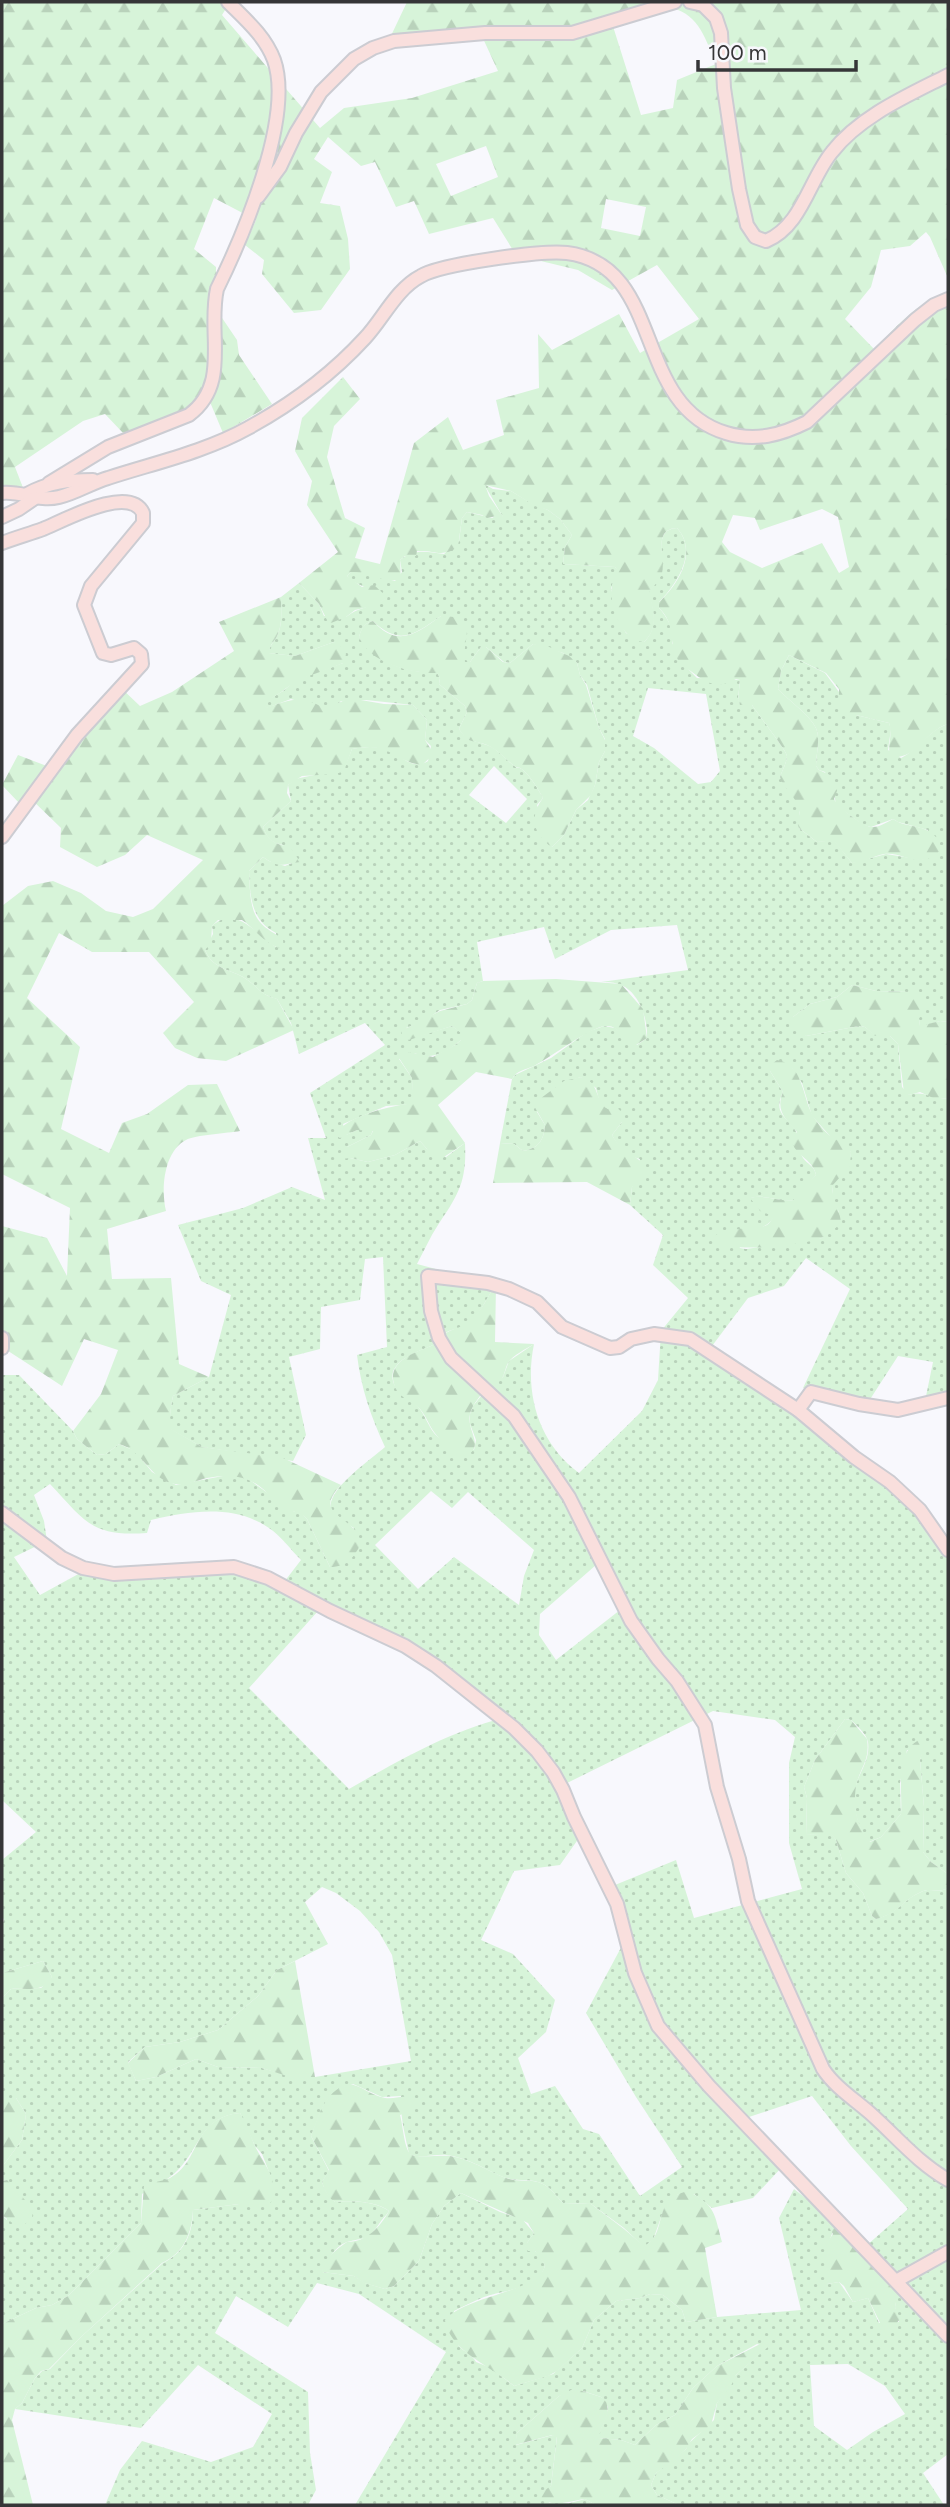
<svg xmlns="http://www.w3.org/2000/svg" width="950" height="2507" font-family="Figtree,sans-serif">
<defs>
<pattern id="grass-dots" width="8" height="8" patternUnits="userSpaceOnUse" patternTransform="scale(1.75)"><rect width="8" height="8" fill="#d7f4d9"/><path d="M2 2h.1M6 6h.1" fill="none" stroke="#b9d2bb" stroke-width="1.8" stroke-linecap="round"/></pattern>
<pattern id="forest-firs" width="22" height="20" patternUnits="userSpaceOnUse" patternTransform="scale(1.75)"><rect width="22" height="20" fill="#d7f4d9"/><path d="M5 1l3.5 6h-7zM16 11l3.5 6h-7z" fill="#b9d2bb"/></pattern>
</defs>
<rect width="100%" height="100%" fill="#f8f8fd"/>
<path fill="url(#grass-dots)" fill-rule="evenodd" d="M 484,484 L 493,489 L 511,491 L 531,503 L 548,510 L 560,519 L 572,535 L 565,547 L 563,564 L 615,567 L 619,571 L 611,588 L 618,619 L 626,633 L 644,642 C 658,629 654,609 648,592 C 655,585 661,577 662,566 C 663,553 655,529 677,528 C 698,551 678,583 659,602 L 659,608 C 668,618 674,629 672,643 L 689,670 L 697,678 L 740,680 L 738,699 L 740,704 L 752,705 C 757,713 787,751 787,756 C 787,762 782,771 780,777 L 799,804 L 799,828 L 817,842 L 834,840 L 852,863 L 886,854 L 923,860 L 928,830 L 898,822 L 893,819 L 871,827 L 863,825 L 836,805 L 834,793 L 825,772 L 819,770 L 816,766 C 816,755 820,741 817,731 C 814,718 788,700 778,689 L 781,671 L 789,655 L 825,673 L 856,715 L 889,723 L 891,729 L 888,750 L 901,758 C 919,749 929,730 948,724 L 948,1022 L 940,1021 L 920,1027 L 919,1019 L 908,992 L 876,991 L 852,985 L 837,997 L 810,1004 L 793,1017 L 806,1036 L 859,1026 L 865,1027 L 876,1036 L 890,1036 L 898,1044 L 902,1087 L 909,1095 C 925,1090 932,1100 948,1098 L 948,1398 L 924,1406 L 933,1362 L 898,1356 L 867,1404 L 803,1388 L 850,1289 L 806,1258 L 784,1286 L 748,1298 L 709,1350 L 905,1498 L 948,1553 L 948,1874 L 931,1862 L 923,1852 L 924,1807 L 920,1760 L 923,1748 L 907,1750 L 900,1783 L 901,1814 L 881,1837 L 869,1842 C 856,1827 850,1798 858,1779 C 863,1767 870,1756 868,1742 C 866,1733 857,1726 851,1720 L 845,1719 L 815,1760 L 804,1787 L 807,1798 L 806,1835 L 831,1833 L 836,1840 L 846,1873 L 863,1893 L 872,1916 L 876,1919 C 898,1913 904,1899 921,1892 C 931,1887 937,1894 948,1888 L 948,2454 L 923,2473 L 944,2505 L 679,2505 L 657,2495 L 651,2485 L 656,2473 L 686,2449 L 688,2444 L 714,2420 L 717,2403 L 736,2375 L 767,2347 L 757,2344 L 717,2366 L 693,2388 L 675,2415 L 656,2425 L 635,2445 L 621,2440 L 598,2438 C 600,2427 607,2419 608,2407 L 601,2397 L 583,2391 L 559,2396 L 517,2433 L 516,2445 L 553,2435 L 557,2436 L 551,2486 L 546,2491 L 549,2503 L 570,2503 L 585,2499 L 596,2505 L 355,2505 L 446,2352 L 359,2294 L 317,2283 L 288,2327 L 236,2296 L 215,2333 L 308,2392 L 310,2453 L 316,2490 L 308,2505 L 105,2505 L 120,2470 L 142,2441 L 211,2462 L 253,2447 L 272,2414 L 198,2365 L 141,2428 L 15,2409 L 22,2403 L 35,2378 L 42,2371 L 50,2369 L 82,2336 L 163,2263 C 184,2253 193,2233 193,2210 L 239,2204 L 269,2204 L 271,2177 L 262,2154 L 255,2146 L 240,2113 C 201,2117 201,2146 178,2170 C 169,2180 154,2186 142,2194 L 141,2223 L 68,2296 L 52,2305 L 36,2308 L 2,2324 L 2,2215 L 7,2220 L 7,2180 L 2,2181 L 2,2167 L 22,2140 L 26,2114 L 16,2098 L 2,2098 L 2,1998 L 11,1989 L 41,1988 L 52,1977 L 43,1961 L 2,1973 L 2,1925 L 4,1920 L 2,1916 L 2,1860 L 36,1832 L 2,1800 L 2,1375 L 19,1375 L 73,1431 L 77,1439 L 97,1455 L 106,1454 L 119,1444 L 135,1451 L 152,1472 L 176,1485 L 228,1475 L 244,1476 L 293,1511 L 301,1513 L 307,1519 L 330,1567 L 354,1528 C 347,1524 336,1519 332,1511 C 322,1492 372,1459 385,1447 C 371,1417 361,1388 357,1355 L 387,1347 L 383,1257 L 365,1259 L 360,1300 L 321,1307 L 320,1349 L 289,1357 L 306,1435 L 293,1461 L 202,1447 L 170,1429 C 169,1421 171,1404 173,1396 L 209,1377 L 231,1295 L 201,1281 L 178,1225 L 243,1208 L 292,1187 L 325,1200 L 308,1138 L 326,1138 L 310,1093 L 385,1045 L 365,1023 L 299,1054 L 291,1023 L 277,999 C 259,993 263,992 249,981 C 234,969 213,971 205,950 L 213,934 L 212,926 C 236,904 257,935 276,947 L 276,933 C 251,921 250,896 249,871 L 263,857 L 269,861 L 285,866 L 292,863 L 283,845 C 271,843 267,838 263,827 L 291,801 L 288,785 L 295,779 L 319,774 L 346,764 L 352,749 C 361,747 372,746 381,748 C 399,751 410,772 428,761 L 431,746 L 425,740 L 427,720 L 413,705 L 366,700 L 341,701 L 335,707 L 326,710 L 291,699 L 264,709 L 268,700 L 283,691 L 296,680 L 343,663 L 334,642 L 295,656 L 268,653 C 270,646 272,644 276,638 C 283,626 281,611 281,597 L 299,583 L 319,604 L 324,616 L 346,617 C 358,607 373,607 387,598 L 352,581 L 347,576 L 351,572 L 362,572 L 395,581 L 402,572 L 400,560 C 415,548 427,552 444,554 L 459,541 L 462,518 L 467,512 L 492,518 L 497,515 L 503,517 ZM 441,616 L 464,644 L 464,662 L 470,662 L 481,647 L 486,647 L 504,662 L 510,663 L 533,644 L 563,653 L 577,663 L 580,675 L 587,685 L 599,728 L 605,739 L 605,751 L 599,762 L 595,785 L 588,800 L 576,810 L 564,835 L 552,847 L 537,805 L 543,798 C 538,789 531,777 523,770 C 516,765 521,771 513,765 C 504,758 498,749 487,745 C 474,740 468,742 459,729 L 467,712 L 465,706 L 439,684 L 440,678 L 437,672 C 409,674 373,662 359,637 C 361,630 364,623 373,621 C 400,647 415,634 441,616 ZM 648,688 L 706,694 L 720,771 L 711,782 L 698,784 L 654,748 L 633,736 ZM 494,766 L 527,799 L 506,823 L 469,795 ZM 677,925 L 688,970 L 601,982 C 606,982 613,982 618,984 C 639,990 648,1019 647,1038 L 637,1045 L 615,1028 L 604,1026 L 587,1032 L 551,1058 L 515,1075 L 512,1079 L 500,1143 L 514,1144 L 523,1151 C 539,1148 544,1140 545,1125 L 537,1112 C 552,1089 555,1085 581,1077 L 596,1088 L 600,1104 L 622,1122 L 612,1135 C 618,1147 626,1156 640,1159 L 632,1187 L 630,1205 L 663,1235 L 653,1265 L 688,1298 L 661,1331 L 658,1380 L 642,1411 L 579,1473 C 538,1443 524,1392 534,1344 L 509,1361 L 503,1377 L 490,1385 L 473,1406 L 470,1414 L 470,1424 L 476,1440 L 474,1450 C 462,1446 442,1443 434,1433 C 427,1424 425,1414 417,1406 C 409,1398 399,1396 394,1384 C 385,1362 417,1352 431,1346 C 437,1343 441,1336 447,1332 C 452,1329 458,1329 463,1327 C 480,1318 485,1299 496,1285 L 417,1264 C 424,1251 430,1237 438,1225 C 458,1195 467,1182 465,1143 L 446,1157 L 427,1149 L 420,1141 L 395,1155 L 368,1162 L 350,1158 L 347,1147 L 371,1135 L 373,1130 L 357,1130 L 346,1135 L 343,1124 L 386,1106 L 414,1104 L 412,1078 L 399,1059 L 415,1053 C 430,1062 450,1050 461,1040 L 462,1033 L 452,1026 L 419,1036 L 406,1028 L 424,1021 L 440,1010 L 467,1004 L 472,1000 L 477,983 L 483,981 L 477,942 L 544,927 L 555,959 L 611,930 ZM 792,1068 L 802,1083 L 812,1116 L 831,1137 L 851,1152 L 849,1165 L 832,1185 L 833,1200 L 839,1212 L 822,1238 L 746,1249 L 740,1248 L 733,1232 C 748,1228 767,1232 774,1216 L 751,1198 C 765,1194 779,1202 794,1200 L 816,1175 C 814,1165 808,1165 803,1158 C 799,1153 800,1142 798,1136 C 792,1117 771,1117 783,1092 L 770,1071 ZM 50,1484 C 85,1521 91,1537 147,1533 L 151,1520 C 190,1511 234,1504 269,1528 C 281,1536 291,1550 301,1560 L 281,1586 L 225,1569 L 82,1572 L 40,1595 L 14,1557 L 47,1541 L 44,1521 L 34,1495 ZM 431,1491 L 452,1508 L 468,1492 L 534,1550 L 524,1576 L 519,1605 L 454,1557 L 418,1589 L 375,1545 ZM 596,1565 L 620,1610 L 556,1660 L 539,1635 L 540,1614 ZM 318,1611 L 454,1676 L 503,1718 C 448,1732 398,1761 349,1789 L 249,1688 ZM 713,1711 L 775,1720 L 795,1737 L 789,1763 L 789,1843 L 802,1889 L 694,1918 L 676,1860 L 615,1885 L 624,1942 L 586,2013 L 636,2097 L 682,2167 L 640,2196 L 599,2134 L 583,2129 L 555,2086 L 531,2094 L 518,2058 L 546,2032 L 555,2000 L 513,1954 L 481,1940 L 514,1871 L 560,1865 L 579,1838 L 563,1785 ZM 322,1887 L 336,1893 L 360,1911 L 379,1932 L 392,1955 L 411,2061 L 315,2077 L 293,2077 L 262,2068 L 218,2067 L 196,2059 L 156,2077 L 136,2081 L 128,2062 L 145,2047 L 180,2042 L 218,2030 L 258,1996 L 277,1970 L 328,1944 L 305,1902 ZM 353,2084 L 382,2097 L 401,2096 C 400,2117 405,2134 409,2154 C 418,2159 435,2154 446,2155 C 473,2159 484,2170 506,2178 C 519,2182 531,2178 543,2184 C 551,2188 557,2197 563,2203 L 591,2204 L 624,2228 L 644,2247 L 653,2240 L 664,2209 L 678,2194 L 694,2194 L 712,2208 L 753,2198 L 782,2167 L 740,2120 L 812,2096 L 851,2146 L 908,2209 L 866,2246 L 896,2301 L 895,2307 L 899,2322 L 879,2323 L 868,2298 L 853,2302 L 839,2282 L 827,2284 L 826,2250 L 833,2231 L 827,2224 L 826,2214 L 794,2189 L 779,2218 L 801,2310 L 717,2317 L 686,2322 L 682,2310 L 663,2295 L 650,2294 L 640,2298 L 616,2301 L 594,2320 L 582,2348 L 553,2374 L 514,2386 L 491,2368 L 476,2362 C 472,2354 464,2352 459,2346 C 453,2338 455,2320 454,2311 C 464,2306 474,2301 484,2297 C 502,2290 541,2289 545,2265 L 539,2255 L 527,2243 L 534,2233 L 522,2219 L 500,2212 L 461,2193 L 444,2206 L 432,2224 L 419,2261 L 394,2286 L 385,2289 L 365,2283 L 354,2276 L 322,2272 C 326,2262 335,2246 347,2242 C 365,2237 367,2242 379,2224 C 382,2219 386,2216 389,2211 C 376,2201 351,2200 335,2202 C 328,2196 325,2191 322,2182 L 329,2171 L 311,2136 C 323,2108 322,2095 353,2084 ZM 848,2364 L 885,2386 L 905,2414 L 873,2432 L 847,2450 L 814,2426 L 810,2365 Z"/>
<g fill="url(#forest-firs)" fill-rule="evenodd">
<path d="M 2,2 L 230,2 L 222,15 L 320,128 L 344,108 L 412,98 L 498,71 L 480,32 L 415,46 L 388,42 L 407,2 L 948,2 L 948,278 L 930,237 L 926,232 L 910,246 L 881,250 L 871,287 L 845,319 L 874,349 C 898,326 915,303 948,293 L 948,724 C 923,732 918,760 890,757 C 887,746 893,735 889,723 L 856,715 L 839,714 L 839,689 L 826,673 L 789,655 L 781,671 L 778,689 C 788,700 814,718 817,731 C 820,741 816,755 816,766 L 819,770 L 830,775 L 838,788 L 834,799 C 837,806 862,826 871,827 C 879,828 887,822 893,819 C 905,828 923,824 934,835 C 947,847 938,859 922,860 C 909,861 898,852 884,854 C 873,856 863,863 852,863 L 834,841 L 817,842 L 799,828 L 797,823 C 806,801 786,795 780,777 C 782,771 787,762 787,756 C 787,751 757,713 752,705 L 740,705 L 738,700 L 740,680 L 736,679 C 718,690 706,683 692,672 C 685,667 681,667 677,658 C 668,639 676,624 659,608 L 659,602 C 679,584 698,551 677,528 C 652,529 666,558 662,573 C 660,580 653,587 649,592 C 654,610 659,628 644,642 C 617,640 602,590 618,571 L 615,567 L 563,564 L 565,547 L 572,535 L 560,519 L 548,510 L 535,506 L 511,491 L 485,485 L 489,496 L 504,518 L 497,516 L 487,518 L 482,515 L 467,512 L 462,518 L 458,547 C 441,558 436,550 417,551 L 416,556 L 405,556 L 400,560 L 401,579 C 384,584 368,572 351,572 L 347,576 L 362,587 L 374,585 L 388,598 L 373,606 L 355,610 L 346,617 L 331,623 L 327,620 L 319,604 L 299,583 L 338,552 L 307,505 L 312,481 L 295,451 L 302,418 L 343,377 L 360,399 L 334,426 L 327,457 L 345,518 L 365,528 L 355,558 L 380,564 L 414,443 L 448,417 L 463,450 L 504,435 L 496,400 L 539,388 L 538,334 L 552,350 L 619,314 L 640,353 L 699,319 L 657,265 L 612,290 L 578,270 L 516,255 L 493,218 L 429,234 L 414,201 L 396,207 L 375,162 L 361,166 L 328,137 L 314,159 L 332,172 L 320,203 L 340,206 L 348,239 L 350,269 L 321,310 L 294,313 L 262,274 L 264,260 L 245,245 L 256,220 L 214,198 L 194,249 L 216,267 L 216,309 L 237,340 L 239,355 L 272,404 L 223,433 L 210,402 L 165,425 L 123,433 L 105,414 L 83,421 L 15,467 L 25,493 L 2,495 ZM 672,8 C 700,15 706,41 716,64 L 677,80 L 673,108 L 641,115 L 611,20 ZM 486,146 L 498,177 L 451,196 L 436,164 ZM 606,199 L 646,207 L 640,236 L 601,228 ZM 822,509 L 838,517 L 849,567 L 839,573 L 822,543 L 762,568 L 730,552 L 722,542 L 733,515 L 755,518 L 760,530 Z"/>
<path d="M 281,597 C 281,611 283,626 276,638 C 272,644 270,645 269,653 L 295,656 L 334,642 L 342,647 L 346,654 L 343,663 C 321,673 306,674 285,689 C 277,696 269,697 265,708 C 293,699 300,694 326,709 L 349,698 L 384,704 L 413,705 L 427,720 L 425,740 L 434,754 L 422,765 C 392,761 392,741 352,749 L 344,771 L 336,774 L 302,776 L 288,785 L 287,793 L 291,801 L 263,827 C 269,843 276,843 291,848 L 300,862 C 282,864 280,869 263,857 L 249,871 C 250,887 249,910 260,922 C 266,930 276,933 283,940 L 284,949 C 265,946 257,930 242,920 L 218,920 L 212,926 L 211,943 L 205,950 C 213,971 234,969 249,981 C 262,991 260,994 277,999 L 294,1030 L 226,1061 L 197,1058 L 175,1048 L 163,1033 L 194,1002 L 149,952 L 92,952 L 59,933 L 27,998 L 80,1047 L 61,1129 L 109,1153 L 122,1123 L 147,1114 L 188,1085 L 217,1084 L 240,1131 C 228,1133 195,1135 186,1140 C 163,1152 161,1191 166,1211 L 107,1229 L 112,1279 L 171,1278 L 179,1364 L 209,1377 L 173,1396 C 171,1404 169,1421 171,1429 L 202,1447 L 283,1458 L 341,1485 C 317,1510 339,1513 354,1529 C 358,1533 360,1539 361,1544 C 353,1558 347,1567 330,1567 L 307,1519 C 299,1510 288,1512 278,1505 C 273,1501 269,1494 263,1489 C 247,1475 228,1474 207,1478 C 198,1480 186,1486 175,1484 C 150,1480 143,1450 119,1444 L 106,1454 L 97,1455 L 77,1439 L 73,1431 L 101,1394 L 118,1350 L 84,1339 L 62,1386 L 2,1347 L 2,1226 L 47,1238 L 67,1276 L 70,1208 L 2,1174 L 2,906 L 28,886 L 53,881 L 81,893 L 106,911 L 133,917 L 153,909 L 203,860 L 147,835 L 125,855 L 97,867 L 60,847 L 61,828 L 28,796 L 20,804 L 2,785 L 18,755 L 52,768 L 119,686 L 140,706 L 172,692 L 234,651 L 219,622 Z"/>
<path d="M 441,616 C 482,616 461,639 465,662 L 470,662 L 481,647 L 486,647 L 503,662 L 510,663 L 533,644 L 545,645 L 569,656 L 577,663 L 580,675 L 586,685 L 599,728 L 605,740 L 605,751 L 599,762 L 595,785 L 591,795 L 576,810 L 564,835 L 552,847 C 533,835 529,816 543,798 C 538,789 531,777 523,770 C 516,765 520,770 513,765 C 504,758 498,750 487,745 C 472,739 469,745 459,729 L 467,712 L 465,706 L 439,684 L 440,678 L 437,673 C 412,674 369,663 359,637 C 361,629 364,623 373,621 C 398,649 417,633 441,616 Z"/>
<path d="M 556,979 L 621,984 L 643,1009 L 647,1038 L 636,1045 L 630,1045 C 621,1039 619,1025 606,1026 C 592,1026 551,1057 534,1066 C 525,1070 517,1070 512,1079 L 476,1072 L 438,1105 L 465,1143 L 441,1159 L 434,1157 L 420,1141 L 395,1155 L 368,1162 L 350,1158 L 342,1159 L 337,1156 L 347,1147 L 371,1135 L 373,1131 L 357,1130 L 340,1138 L 335,1135 C 346,1115 392,1106 413,1103 L 412,1078 L 399,1058 L 409,1052 L 433,1057 C 442,1051 453,1048 461,1040 L 461,1033 L 452,1026 L 409,1040 L 403,1037 L 401,1031 L 440,1011 L 467,1004 L 472,1000 L 477,983 L 483,981 Z"/>
<path d="M 852,985 L 876,991 L 908,992 L 922,996 L 925,1002 L 919,1019 L 920,1026 L 940,1021 L 948,1022 L 948,1098 L 933,1098 L 920,1092 L 909,1095 L 904,1093 L 898,1044 L 890,1036 L 875,1036 L 865,1027 L 859,1026 L 806,1036 L 789,1025 L 789,1020 L 810,1004 L 837,997 Z"/>
<path d="M 777,1060 C 803,1064 802,1095 812,1114 C 816,1122 827,1135 835,1139 C 843,1143 846,1143 851,1152 L 850,1166 L 832,1186 C 832,1199 840,1209 841,1223 C 836,1227 830,1234 824,1237 C 806,1245 731,1254 716,1241 L 716,1235 L 721,1231 C 730,1231 735,1230 744,1228 C 757,1224 768,1232 773,1216 L 760,1211 L 750,1198 C 765,1194 779,1202 794,1200 L 796,1194 L 816,1175 C 814,1161 797,1156 792,1143 L 797,1132 C 786,1119 775,1111 783,1092 L 770,1071 L 772,1064 Z"/>
<path d="M 581,1077 C 600,1082 594,1099 607,1109 L 616,1107 L 623,1113 L 622,1122 L 612,1135 C 623,1155 635,1153 645,1166 L 643,1174 L 632,1187 L 630,1205 L 587,1182 L 493,1183 L 500,1143 L 514,1144 L 523,1151 C 539,1148 544,1140 545,1125 L 533,1104 L 564,1081 Z"/>
<path d="M 496,1285 L 495,1342 L 534,1344 C 526,1349 513,1355 508,1363 C 505,1368 505,1374 502,1378 C 498,1382 493,1384 488,1387 C 482,1393 472,1405 470,1414 C 466,1433 489,1448 460,1459 C 453,1451 440,1440 434,1432 C 429,1425 426,1416 420,1409 C 411,1400 398,1398 394,1384 C 387,1361 416,1352 431,1346 C 436,1344 439,1338 443,1335 C 452,1328 463,1328 471,1320 C 483,1310 487,1296 496,1285 Z"/>
<path d="M 845,1719 L 851,1720 L 867,1739 C 870,1759 862,1765 857,1782 C 852,1802 856,1827 870,1842 L 881,1837 L 901,1814 C 903,1789 893,1750 923,1738 L 926,1743 L 920,1760 L 924,1807 L 923,1852 L 931,1862 L 948,1874 L 948,1888 C 937,1894 931,1887 921,1892 C 904,1899 898,1914 876,1919 L 872,1916 L 863,1893 L 846,1873 L 836,1840 L 831,1834 L 806,1835 L 807,1798 L 804,1787 L 815,1760 Z"/>
<path d="M 43,1961 L 52,1977 C 44,1993 27,1988 11,1989 L 2,1998 L 2,1973 Z"/>
<path d="M 295,1961 L 315,2077 L 290,2077 L 262,2068 L 218,2067 L 196,2059 L 156,2077 L 136,2081 L 128,2063 L 145,2047 L 180,2042 L 218,2030 L 258,1996 L 277,1970 Z"/>
<path d="M 348,2084 C 361,2085 372,2096 385,2098 C 398,2100 407,2091 416,2104 L 414,2110 L 400,2115 C 403,2124 404,2152 412,2155 C 418,2158 441,2155 450,2156 C 471,2159 487,2171 506,2178 C 518,2183 531,2178 543,2184 C 551,2188 557,2197 563,2203 L 591,2204 L 624,2229 L 644,2246 C 664,2237 656,2211 672,2197 C 676,2194 682,2193 688,2191 C 716,2206 714,2213 722,2242 L 705,2248 L 717,2317 L 686,2322 L 682,2310 L 663,2295 L 650,2294 L 640,2298 L 616,2301 L 594,2320 L 582,2348 L 557,2371 L 548,2376 L 514,2386 C 493,2367 449,2351 445,2320 C 466,2295 541,2292 545,2265 L 535,2251 L 528,2251 L 524,2247 L 534,2233 L 528,2223 L 461,2193 L 444,2206 L 432,2224 L 419,2261 L 394,2286 L 385,2289 L 364,2283 L 354,2276 L 322,2272 C 323,2259 337,2249 347,2242 C 367,2242 380,2227 389,2211 C 377,2201 351,2200 335,2202 C 327,2197 325,2191 322,2182 L 329,2170 L 311,2136 C 319,2115 324,2092 348,2084 Z"/>
<path d="M 2,2098 L 16,2098 L 26,2114 L 22,2140 L 2,2167 Z"/>
<path d="M 240,2113 C 246,2123 250,2133 254,2144 C 262,2162 284,2185 269,2205 L 239,2204 L 193,2210 C 192,2233 184,2253 162,2263 L 82,2336 L 49,2369 L 41,2371 L 35,2378 L 22,2403 L 15,2409 L 12,2420 L 33,2505 L 2,2505 L 2,2324 L 36,2308 L 52,2305 L 68,2296 L 141,2223 L 144,2186 C 152,2181 162,2182 170,2178 C 202,2161 191,2118 240,2113 Z"/>
<path d="M 7,2180 L 33,2209 L 32,2218 L 25,2224 L 15,2225 L 2,2215 L 2,2181 Z"/>
<path d="M 826,2214 L 898,2292 L 895,2307 L 900,2319 L 892,2329 L 883,2329 L 868,2298 L 853,2302 L 844,2286 L 839,2282 L 827,2284 L 825,2282 L 826,2244 L 833,2234 L 825,2221 Z"/>
<path d="M 764,2342 L 768,2347 L 736,2375 L 731,2386 L 717,2403 L 711,2425 L 692,2439 L 686,2449 L 672,2462 L 656,2473 L 651,2485 L 657,2495 L 679,2505 L 596,2505 L 585,2499 C 569,2501 558,2507 541,2500 L 539,2494 L 551,2486 L 557,2437 L 552,2435 L 515,2445 L 517,2433 L 559,2396 L 571,2390 L 576,2389 L 601,2397 L 606,2402 C 612,2417 600,2424 599,2438 L 621,2440 L 635,2445 L 656,2425 L 675,2415 L 693,2388 L 717,2366 Z"/>
</g>
<g fill="none" stroke-linecap="round" stroke-linejoin="round">
<defs>
<g id="secondary">
<path d="M 690,2 L 703,5 L 716,18 L 721,33 L 724,88 L 739,189 L 747,225 L 755,237 L 766,241 C 802,226 809,180 832,152 C 860,116 909,95 948,75"/>
<path d="M 258,197 L 280,167 L 296,133 L 321,92 L 354,59 L 373,48 L 394,41 L 485,33 L 572,33 L 675,2"/>
<path d="M 49,483 L 108,447 L 189,415 C 231,384 207,333 217,289 C 243,236 294,117 274,60 C 265,36 245,19 228,2"/>
<path d="M 2,493 C 22,491 39,502 59,497 C 76,493 91,483 108,478 C 154,463 205,452 248,428 C 290,405 332,374 365,338 C 383,319 396,289 421,276 C 441,264 543,250 567,253 C 666,266 631,404 726,433 C 755,442 781,435 807,422 L 915,320 L 934,305 L 948,299"/>
<path d="M 27,494 C 49,482 68,480 93,480"/>
<path d="M 2,517 L 19,509 L 35,498"/>
<path d="M 2,543 C 15,538 29,534 43,529 C 63,521 129,484 143,513 L 143,523 L 91,586 L 84,605 L 103,653 L 111,655 L 134,648 L 141,654 L 142,664 L 77,735 L 2,837"/>
<path d="M 2,1338 L 2,1348"/>
<path d="M 798,1410 L 811,1392 L 859,1404 L 898,1410 L 948,1398"/>
<path d="M 2,1513 L 62,1558 L 83,1568 L 114,1574 L 234,1567 L 268,1578 L 330,1611 L 405,1646 L 436,1666 L 514,1728 L 537,1751 L 553,1772 L 563,1790 L 574,1817 L 617,1904 L 635,1973 L 658,2026 L 709,2086 L 948,2336"/>
<path d="M 948,1550 L 920,1510 L 890,1482 L 854,1457 L 798,1410 L 690,1339 L 654,1334 L 631,1339 L 619,1347 L 610,1348 L 562,1327 L 537,1302 L 509,1289 L 488,1283 L 428,1276 L 431,1311 L 439,1338 L 451,1358 L 514,1416 L 569,1497 L 631,1621 L 658,1659 L 677,1681 L 705,1725 L 717,1787 L 739,1859 L 748,1901 L 823,2069 C 835,2087 854,2099 870,2113 C 897,2137 917,2162 948,2180"/>
<path d="M 896,2281 L 948,2252"/>
</g>
</defs>
<use href="#secondary" stroke="#ccccd2" stroke-width="16"/>
<use href="#secondary" stroke="#f9dfdd" stroke-width="12"/>
</g>
<rect width="950" height="2507" fill="none" stroke="#363638" stroke-width="7"/>
<path d="M698 60v10h158v-10" fill="none" stroke="#363638" stroke-width="3.5"/>
<text x="708" y="60" font-size="21" fill="#363638" stroke="#f8f8fd" stroke-width="5" paint-order="stroke">100 m</text>
</svg>
